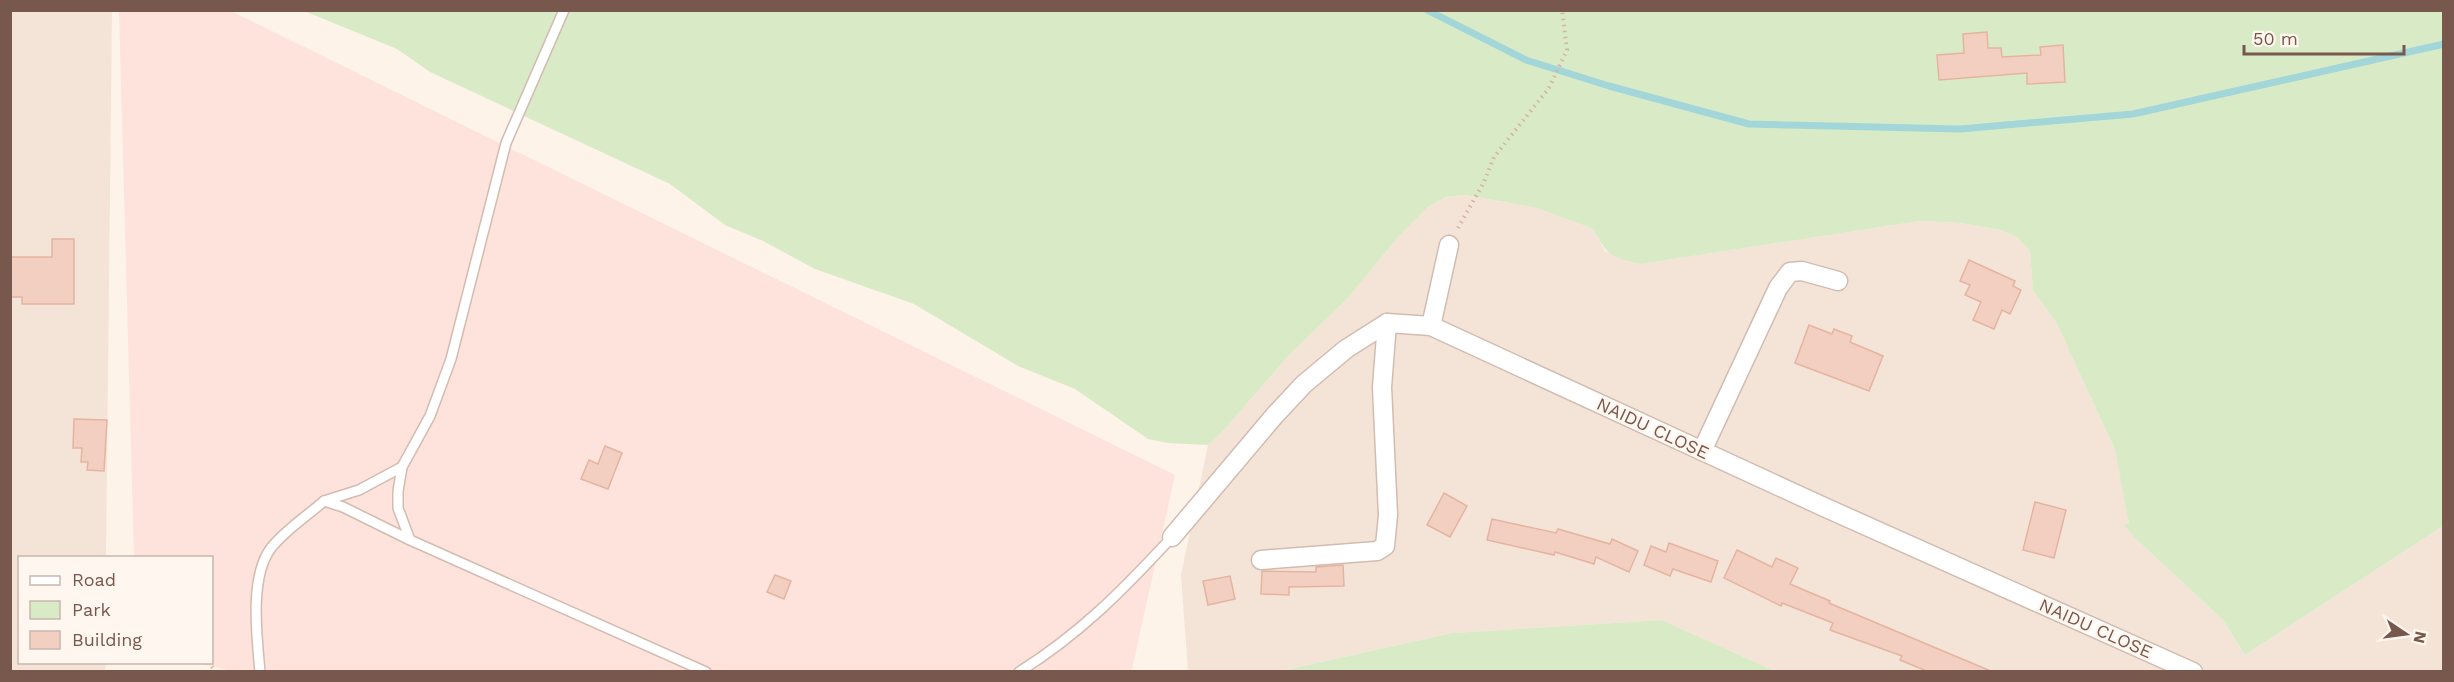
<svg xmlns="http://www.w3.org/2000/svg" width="2454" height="682" font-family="'Work Sans',sans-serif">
<rect width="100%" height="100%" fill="#fdf3e9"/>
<g fill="#f4e4d7">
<path d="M 10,11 L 112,11 L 106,557 L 20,558 L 20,662 L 106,663 L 105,671 L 11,671 Z"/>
<path d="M 1464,195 L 1537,208 L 1593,229 L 1605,251 L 1641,264 L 1920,221 L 1961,223 L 2000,230 L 2017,237 L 2030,251 L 2033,291 L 2056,322 L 2115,450 L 2127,505 L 2129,525 L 2125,525 L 2138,541 L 2223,620 L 2245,655 L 2443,526 L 2443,671 L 1775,671 L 1662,620 L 1452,633 L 1281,671 L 1188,672 L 1181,575 L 1208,445 L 1223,431 L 1290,354 L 1348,298 L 1399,236 L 1428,207 L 1446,197 Z"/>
</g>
<path fill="#fde3dc" d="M 119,11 L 231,11 L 1175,475 L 1132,669 L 1128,672 L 237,672 L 197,663 L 212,662 L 212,558 L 134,557 Z"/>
<g fill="#d9ebc6">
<path d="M 304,11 L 2443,11 L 2443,526 L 2245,655 L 2223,620 L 2138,541 L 2124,525 L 2129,524 L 2115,450 L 2056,322 L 2033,291 L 2030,251 L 2017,237 L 2000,230 L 1961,223 L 1920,221 L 1641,264 C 1610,257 1608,256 1593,229 L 1537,208 L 1465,195 L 1446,197 L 1428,207 L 1399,236 L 1348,298 L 1290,354 L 1223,431 L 1208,445 L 1168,443 L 1148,439 L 1075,389 L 1018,366 L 914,304 L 815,269 L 763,241 L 725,225 L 670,184 L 430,72 L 397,49 Z"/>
<path d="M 1662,620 L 1775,671 L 1281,671 L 1452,633 Z"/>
</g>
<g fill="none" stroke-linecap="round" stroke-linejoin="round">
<path stroke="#a2d6d9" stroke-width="7" d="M 1427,10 L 1526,60 L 1609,86 L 1749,124 L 1960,129 L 2133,114 L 2444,44"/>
</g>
<g fill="#f2cfc0" stroke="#e5b4a0" stroke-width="1.5">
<path d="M 1987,32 L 1988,48 L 2001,48 L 2002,57 L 2041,55 L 2040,47 L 2063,45 L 2065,82 L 2027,84 L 2027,73 L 1939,80 L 1937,55 L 1964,53 L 1963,34 Z"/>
<path d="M 52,239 L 74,239 L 74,304 L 22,304 L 22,297 L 10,297 L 10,257 L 52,257 Z"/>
<path d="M 1969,260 L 2015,281 L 2013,286 L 2021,290 L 2010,314 L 2002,310 L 1994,329 L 1973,320 L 1981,302 L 1965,295 L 1970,285 L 1960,281 Z"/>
<path d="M 1809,325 L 1832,334 L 1834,329 L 1852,336 L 1850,342 L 1883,356 L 1869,391 L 1795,363 Z"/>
<path d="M 74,419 L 107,420 L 104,471 L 87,470 L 88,462 L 81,462 L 82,448 L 73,448 Z"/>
<path d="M 605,446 L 622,453 L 608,489 L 581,479 L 589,460 L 598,464 Z"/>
<path d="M 1444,493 L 1467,506 L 1450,537 L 1427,525 Z"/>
<path d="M 2035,502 L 2066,510 L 2054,558 L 2023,550 Z"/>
<path d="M 1492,519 L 1556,533 L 1558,529 L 1610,544 L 1612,539 L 1638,551 L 1629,572 L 1596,557 L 1594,564 L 1555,552 L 1554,555 L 1487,540 Z"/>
<path d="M 1669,543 L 1718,561 L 1711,582 L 1673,569 L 1670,576 L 1644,565 L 1651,546 L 1666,552 Z"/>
<path d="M 1737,550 L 1772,567 L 1776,558 L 1798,568 L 1790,584 L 1830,601 L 1829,603 L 1993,672 L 1929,672 L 1900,660 L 1902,656 L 1830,630 L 1833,623 L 1782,603 L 1781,606 L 1724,578 Z"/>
<path d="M 1343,565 L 1344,586 L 1289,587 L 1289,595 L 1261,594 L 1262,571 L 1316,572 L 1316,567 Z"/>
<path d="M 775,575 L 791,581 L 784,599 L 767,592 Z"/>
<path d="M 1230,576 L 1235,599 L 1208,605 L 1203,581 Z"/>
</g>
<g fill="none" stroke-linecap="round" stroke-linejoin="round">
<defs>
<g id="service">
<path d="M 324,501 L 359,490 L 402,467"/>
<path d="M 410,540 L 398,508 L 398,491 L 402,467 L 430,416 L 451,359 L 506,143 L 564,10"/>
<path d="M 260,672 C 257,637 249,577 271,548 C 285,530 307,516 324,501 L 343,507 L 410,540 L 706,672"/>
<path d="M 1019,672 C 1081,633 1123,590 1172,537"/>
</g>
<g id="minor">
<path d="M 1431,326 L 1449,245"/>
<path d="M 1702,451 L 1778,288 L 1790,272 L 1802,271 L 1838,281"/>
<path d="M 1172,537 L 1275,415 L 1304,384 L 1346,349 L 1387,323 L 1431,326 L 1824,507 L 2193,672"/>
<path d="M 1261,560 L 1377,551 L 1385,546 L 1388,515 L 1382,387 L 1387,323"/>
</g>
</defs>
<use href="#service" stroke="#d2bcb0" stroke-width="12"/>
<use href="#minor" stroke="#d2bcb0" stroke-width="21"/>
<g stroke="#d8b2a2" stroke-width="4" stroke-dasharray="1.5 4.5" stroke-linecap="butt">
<path d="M 1458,228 L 1484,182 L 1494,157 L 1549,88 L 1567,50 L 1562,10"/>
<path d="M 208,662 L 216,672"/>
</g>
<use href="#service" stroke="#fff" stroke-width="9"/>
<use href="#minor" stroke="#fff" stroke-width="18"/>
</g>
<g text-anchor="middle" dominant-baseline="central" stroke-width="5" stroke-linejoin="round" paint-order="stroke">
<g font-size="18" fill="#78574c" stroke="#fff7ef">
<text transform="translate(1653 428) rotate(25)">NAIDU CLOSE</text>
<text transform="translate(2096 628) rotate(24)">NAIDU CLOSE</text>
</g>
</g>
<rect width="2454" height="682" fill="none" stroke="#78574c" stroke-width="24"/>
<rect x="18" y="556" width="195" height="108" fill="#fff7ef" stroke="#c9b7ae" stroke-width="1.5"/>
<rect x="30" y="576" width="30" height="9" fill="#ffffff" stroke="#c9b7ae" stroke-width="1.5"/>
<text x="72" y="586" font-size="18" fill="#78574c">Road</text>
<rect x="30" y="601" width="30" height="18" fill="#d9ebc6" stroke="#c9b7ae" stroke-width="1.5"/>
<text x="72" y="616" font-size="18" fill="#78574c">Park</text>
<rect x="30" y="631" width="30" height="18" fill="#f2cfc0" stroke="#c9b7ae" stroke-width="1.5"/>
<text x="72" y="646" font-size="18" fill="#78574c">Building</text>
<g transform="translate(2406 634) rotate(103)" stroke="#fff7ef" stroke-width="4.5" paint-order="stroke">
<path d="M0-4.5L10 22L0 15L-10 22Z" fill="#78574c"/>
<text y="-9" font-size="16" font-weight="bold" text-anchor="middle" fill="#78574c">N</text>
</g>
<path d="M2244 45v9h160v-9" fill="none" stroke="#78574c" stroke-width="3"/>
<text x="2253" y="45" font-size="18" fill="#78574c" stroke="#fff7ef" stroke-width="4.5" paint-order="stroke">50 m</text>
</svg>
